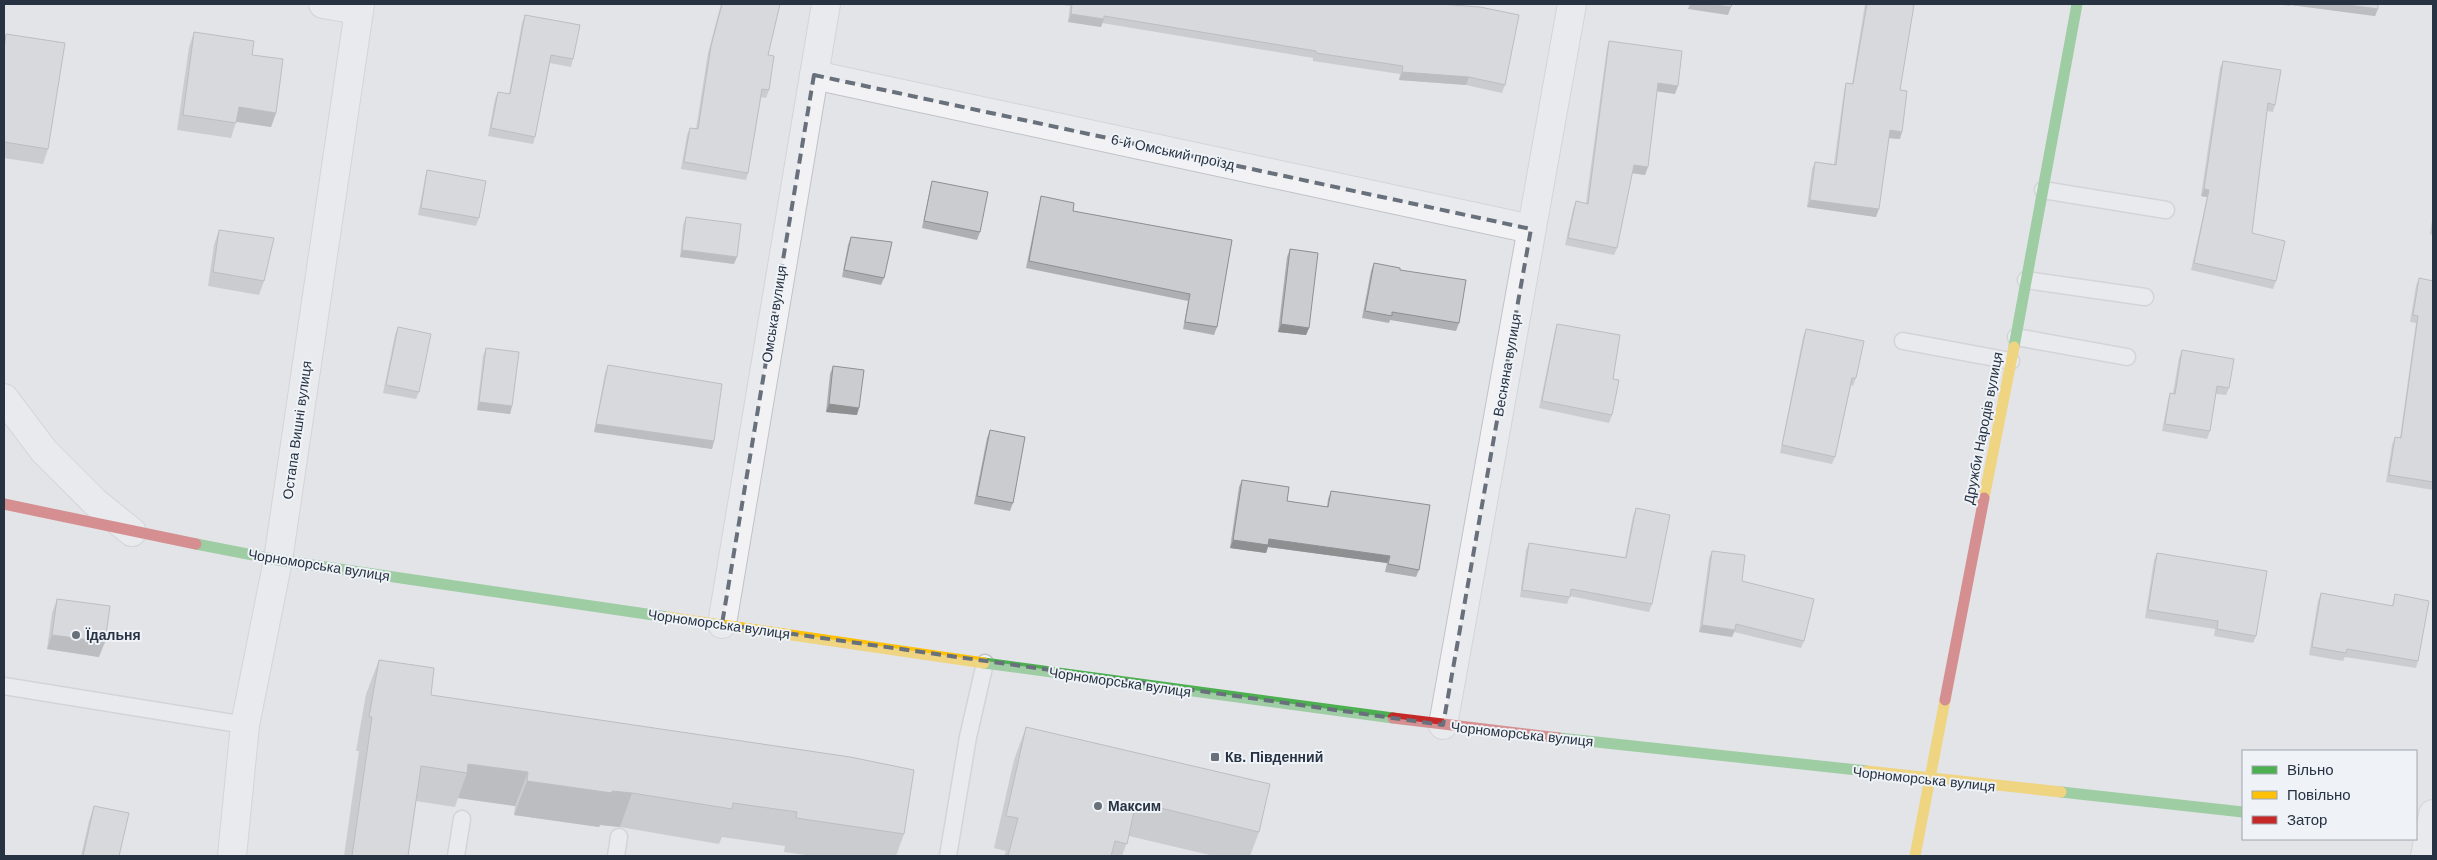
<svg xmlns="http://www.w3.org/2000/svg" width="2437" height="860" font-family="Helvetica,sans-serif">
<rect width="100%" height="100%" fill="#e2e4e7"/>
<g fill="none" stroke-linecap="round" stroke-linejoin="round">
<defs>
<g id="lane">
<path d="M 2043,190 L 2166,210"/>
<path d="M 2026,280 L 2145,297"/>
<path d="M 2016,337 L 2127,357"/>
<path d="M 1903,341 L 2011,361"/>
<path d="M 4,686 L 245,725"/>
<path d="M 456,856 L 462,819"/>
<path d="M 616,856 L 619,837"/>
<path d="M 948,856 L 968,737 L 985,663"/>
</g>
<g id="street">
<path d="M 323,4 L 358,10"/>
<path d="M 814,75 L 1531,229"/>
<path d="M 4,398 L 44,451 L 96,503 L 132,532"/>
<path d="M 722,624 L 826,4"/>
<path d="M 1443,725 L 1572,4"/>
<path d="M 232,856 L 245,725 L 278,560 L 360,4"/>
<path d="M 2425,856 L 2433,814"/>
</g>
</defs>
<use href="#lane" stroke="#c0c2c5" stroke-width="19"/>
<use href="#street" stroke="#c0c2c5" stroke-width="30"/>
<use href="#lane" stroke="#f2f2f4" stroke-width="16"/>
<use href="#street" stroke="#f2f2f4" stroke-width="28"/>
<g stroke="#4caf50" stroke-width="11">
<path d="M 2014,347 L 2077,4"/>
<path d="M 196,544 L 278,560 L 667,617"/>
<path d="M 984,663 L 1393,718"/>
<path d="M 1559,738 L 1867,771"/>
<path d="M 2061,792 L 2243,812"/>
</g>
<g stroke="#ffc107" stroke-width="11">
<path d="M 1984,498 L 2014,347"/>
<path d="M 667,617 L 984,663"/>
<path d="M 1867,771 L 2061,792"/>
<path d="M 1915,856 L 1945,700"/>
</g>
<g stroke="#c62828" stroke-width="11">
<path d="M 4,504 L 196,544"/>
<path d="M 1945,700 L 1984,498"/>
<path d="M 1393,718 L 1559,738"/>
</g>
</g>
<g fill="#aeafb2">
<path d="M 721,4 L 780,4 L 768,55 L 769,90 L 766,98 L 761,97 L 748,173 L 746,180 L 681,169 L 687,135 L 690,128 L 696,129 L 708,53 Z"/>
<path d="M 1057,4 L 1439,4 L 1505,85 L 1502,93 L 1466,85 L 1399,80 L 1400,74 L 1313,61 L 1313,58 L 1102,23 L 1101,27 L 1068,22 L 1070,6 Z"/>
<path d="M 1865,4 L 1907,4 L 1900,90 L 1900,139 L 1889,138 L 1876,217 L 1807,207 L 1812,169 L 1815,162 L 1834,164 L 1844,91 L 1846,83 L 1852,84 Z"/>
<path d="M 2276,4 L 2378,4 L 2375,16 L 2291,5 L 2290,6 Z"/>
<path d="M 525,15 L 573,59 L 571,67 L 550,63 L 535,137 L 533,144 L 488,136 L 495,99 L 498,92 L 509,94 L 522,23 Z"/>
<path d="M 194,32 L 252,55 L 276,113 L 271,127 L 236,122 L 231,138 L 177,130 L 189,47 Z"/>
<path d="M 6,34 L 48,149 L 43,164 L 4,158 L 4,40 Z"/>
<path d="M 1609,41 L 1675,94 L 1657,91 L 1645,175 L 1632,173 L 1617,248 L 1614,255 L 1565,245 L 1573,209 L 1576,201 L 1586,203 L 1607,48 Z"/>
<path d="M 2223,61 L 2275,105 L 2273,112 L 2267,111 L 2252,233 L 2276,281 L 2273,289 L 2191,270 L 2207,197 L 2201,196 L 2220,68 Z"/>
<path d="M 427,170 L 479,218 L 476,226 L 418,215 L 425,178 Z"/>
<path d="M 932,181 L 980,232 L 977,240 L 922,228 L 930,189 Z"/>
<path d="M 1041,196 L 1073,211 L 1232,240 L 1217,327 L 1214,335 L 1183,329 L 1188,301 L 1026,268 L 1039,204 Z"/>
<path d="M 2433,213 L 2433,235 L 2430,234 Z"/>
<path d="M 686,217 L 734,264 L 680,257 L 683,225 Z"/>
<path d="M 219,230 L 264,281 L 259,295 L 208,286 L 214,245 Z"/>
<path d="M 851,237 L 884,278 L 881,285 L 842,277 L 848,245 Z"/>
<path d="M 1290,249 L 1309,328 L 1306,335 L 1278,332 L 1287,257 Z"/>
<path d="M 1374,263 L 1400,270 L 1459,323 L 1456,331 L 1390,320 L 1389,323 L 1362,318 L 1371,271 Z"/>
<path d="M 2419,278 L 2433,281 L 2433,490 L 2386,482 L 2392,445 L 2395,437 L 2400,438 L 2416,323 L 2410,322 L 2416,286 Z"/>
<path d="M 1557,324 L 1612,415 L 1609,423 L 1539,408 L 1555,331 Z"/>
<path d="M 398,327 L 419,392 L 416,399 L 383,393 L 395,335 Z"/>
<path d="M 1806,329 L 1856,378 L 1853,386 L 1851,385 L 1835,457 L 1832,464 L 1780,453 L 1803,337 Z"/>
<path d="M 486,348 L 512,406 L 510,414 L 477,410 L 483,356 Z"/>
<path d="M 2182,350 L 2229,388 L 2226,395 L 2216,394 L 2210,431 L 2207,439 L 2162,431 L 2168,400 L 2170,393 L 2173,393 L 2179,358 Z"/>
<path d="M 608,365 L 714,441 L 712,449 L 594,432 L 605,373 Z"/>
<path d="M 833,366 L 857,415 L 826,412 L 830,374 Z"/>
<path d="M 990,430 L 1013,503 L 1010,511 L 974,504 L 987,438 Z"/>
<path d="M 1242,480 L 1287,501 L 1327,507 L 1328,499 L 1331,491 L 1419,570 L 1416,577 L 1385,572 L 1387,563 L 1268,547 L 1266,553 L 1230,548 L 1239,487 Z"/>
<path d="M 1636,508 L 1652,604 L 1649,612 L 1570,596 L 1567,604 L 1520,597 L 1526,550 L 1529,543 L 1625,557 L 1633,516 Z"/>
<path d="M 1712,551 L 1742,581 L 1804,641 L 1801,648 L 1734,632 L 1732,637 L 1699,632 L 1709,558 Z"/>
<path d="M 2157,553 L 2256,636 L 2253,643 L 2214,636 L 2215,629 L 2145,618 L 2154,560 Z"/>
<path d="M 2321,593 L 2392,606 L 2395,594 L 2418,661 L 2416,668 L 2345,657 L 2343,661 L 2309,655 L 2318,601 Z"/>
<path d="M 57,599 L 99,657 L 47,649 L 52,613 Z"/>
<path d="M 379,660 L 431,695 L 904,834 L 896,856 L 813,856 L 784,852 L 785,846 L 722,837 L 719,844 L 620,827 L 600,825 L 599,827 L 514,815 L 515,806 L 458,798 L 455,807 L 416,801 L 408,856 L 344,856 L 359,751 L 356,751 L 366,694 Z"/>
<path d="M 1026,727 L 1259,832 L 1250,856 L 1214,856 L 1129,836 L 1122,856 L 1004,856 L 1006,851 L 994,848 L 1014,760 Z"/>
<path d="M 94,806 L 119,856 L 81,856 L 89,821 Z"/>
</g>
<g fill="#8d8f91">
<path d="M 1690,4 L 1707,4 L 1731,7 L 1728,15 L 1688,9 Z"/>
<path d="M 2291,4 L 2341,4 L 2378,9 L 2375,16 L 2291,5 Z"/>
<path d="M 1071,14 L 1104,19 L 1101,27 L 1068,22 Z"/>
<path d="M 1402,72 L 1469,77 L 1466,85 L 1399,80 Z"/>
<path d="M 1658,83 L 1678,86 L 1675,94 L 1655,91 Z"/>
<path d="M 239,107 L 276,113 L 271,127 L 233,121 Z"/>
<path d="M 1890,130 L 1902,132 L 1900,139 L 1887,138 Z"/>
<path d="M 1634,165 L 1648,167 L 1645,175 L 1631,173 Z"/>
<path d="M 2204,189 L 2209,190 L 2207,197 L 2201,196 Z"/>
<path d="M 1810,200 L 1879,209 L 1876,217 L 1807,207 Z"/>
<path d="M 682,250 L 737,257 L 734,264 L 680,257 Z"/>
<path d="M 1281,324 L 1309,328 L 1306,335 L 1278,332 Z"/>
<path d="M 479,402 L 512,406 L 510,414 L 477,410 Z"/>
<path d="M 829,404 L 859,408 L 857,415 L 826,412 Z"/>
<path d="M 596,424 L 714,441 L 712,449 L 594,432 Z"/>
<path d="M 1269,539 L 1390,556 L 1387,563 L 1268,547 L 1266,553 L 1230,548 L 1233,540 Z"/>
<path d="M 1702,625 L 1735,630 L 1732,637 L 1699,632 Z"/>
<path d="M 52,635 L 105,642 L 99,657 L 47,649 Z"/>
<path d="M 468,764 L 528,772 L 515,806 L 458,798 L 467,773 Z"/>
<path d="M 527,781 L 612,791 L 632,793 L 620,827 L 600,825 L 599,827 L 514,815 Z"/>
</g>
<g fill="#cacccf" stroke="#8d8f91">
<path d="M 722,4 L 780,4 L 768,55 L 774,56 L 769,90 L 762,89 L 748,173 L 684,162 L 690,128 L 698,129 L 711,46 Z"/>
<path d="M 1072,4 L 1439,4 L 1480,7 L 1519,15 L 1505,85 L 1469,77 L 1402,72 L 1403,66 L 1316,53 L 1316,51 L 1104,16 L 1104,19 L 1071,14 Z"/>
<path d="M 1707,4 L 1732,4 L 1731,7 Z"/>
<path d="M 1867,4 L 1907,4 L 1914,5 L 1900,90 L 1907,91 L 1902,132 L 1890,130 L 1879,209 L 1810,200 L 1815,162 L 1836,165 L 1846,83 L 1853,84 Z"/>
<path d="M 2341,4 L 2378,4 L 2378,9 Z"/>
<path d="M 525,15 L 580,25 L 573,59 L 551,55 L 535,137 L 491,128 L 498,92 L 510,94 Z"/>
<path d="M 194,32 L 254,41 L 252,55 L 283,59 L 276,113 L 239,107 L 236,123 L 183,115 Z"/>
<path d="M 6,34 L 65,43 L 48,149 L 4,142 L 4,49 Z"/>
<path d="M 1609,41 L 1682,51 L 1678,86 L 1658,83 L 1648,167 L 1634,165 L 1617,248 L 1568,238 L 1576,201 L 1588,204 Z"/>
<path d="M 2223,61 L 2281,70 L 2275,105 L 2268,103 L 2252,233 L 2285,241 L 2276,281 L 2194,263 L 2209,190 L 2204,189 Z"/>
<path d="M 427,170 L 486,181 L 479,218 L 421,208 Z"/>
<path d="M 932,181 L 988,192 L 980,232 L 924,221 Z"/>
<path d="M 1041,196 L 1074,203 L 1073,211 L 1232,240 L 1217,327 L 1185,322 L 1190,294 L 1029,261 Z"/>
<path d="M 686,217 L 741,224 L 737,257 L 682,250 Z"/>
<path d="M 219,230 L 274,238 L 264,281 L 213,272 Z"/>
<path d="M 851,237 L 892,242 L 884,278 L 844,270 Z"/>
<path d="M 1290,249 L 1318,253 L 1309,328 L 1281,324 Z"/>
<path d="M 1374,263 L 1400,268 L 1400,270 L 1466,280 L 1459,323 L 1392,312 L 1392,316 L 1365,311 Z"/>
<path d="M 2419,278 L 2433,281 L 2433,482 L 2389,475 L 2395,437 L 2401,438 L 2418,316 L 2413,315 Z"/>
<path d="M 1557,324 L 1620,335 L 1613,379 L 1619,380 L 1612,415 L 1542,401 Z"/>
<path d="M 398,327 L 431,334 L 419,392 L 386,385 Z"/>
<path d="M 1806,329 L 1864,341 L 1856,378 L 1852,378 L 1835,457 L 1782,445 Z"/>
<path d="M 486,348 L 519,352 L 512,406 L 479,402 Z"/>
<path d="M 2182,350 L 2234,359 L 2229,388 L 2217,386 L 2210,431 L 2165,424 L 2170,393 L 2175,394 Z"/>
<path d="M 608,365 L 722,384 L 714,441 L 596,424 Z"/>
<path d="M 833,366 L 864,370 L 859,408 L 829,404 Z"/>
<path d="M 990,430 L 1025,437 L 1013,503 L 977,496 Z"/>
<path d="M 1242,480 L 1289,487 L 1287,501 L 1328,507 L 1331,491 L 1430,505 L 1419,570 L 1388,564 L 1390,556 L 1269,539 L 1268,545 L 1233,540 Z"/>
<path d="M 1636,508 L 1670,515 L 1652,604 L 1571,589 L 1570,597 L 1522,590 L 1529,543 L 1626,558 Z"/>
<path d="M 1712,551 L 1745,555 L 1742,581 L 1814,599 L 1804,641 L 1736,624 L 1735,630 L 1702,625 Z"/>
<path d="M 2157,553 L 2267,571 L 2256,636 L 2217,629 L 2218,621 L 2148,610 Z"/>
<path d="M 2321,593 L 2393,606 L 2395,594 L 2429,601 L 2418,661 L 2347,649 L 2346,653 L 2312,647 Z"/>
<path d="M 57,599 L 110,606 L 105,642 L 52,635 Z"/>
<path d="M 379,660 L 434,668 L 431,695 L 850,757 L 914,770 L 904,834 L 796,818 L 797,812 L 733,803 L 732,809 L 632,793 L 612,791 L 612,793 L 527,781 L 528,772 L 468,764 L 467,773 L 421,766 L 408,856 L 352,856 L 372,717 L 369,717 Z"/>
<path d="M 1026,727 L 1270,784 L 1259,832 L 1136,802 L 1127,844 L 1115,841 L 1111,856 L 1008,856 L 1018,818 L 1006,816 Z"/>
<path d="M 94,806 L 129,813 L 119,856 L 83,856 Z"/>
</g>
<path d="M0 0H2437V860H0ZM 814,75 L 1531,229 L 1443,725 L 722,624 Z" fill="#e2e4e7" fill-opacity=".55" fill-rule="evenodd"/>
<path fill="none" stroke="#68707c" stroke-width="4" stroke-dasharray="10 6" stroke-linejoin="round" d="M 814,75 L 1531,229 L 1443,725 L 722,624 Z"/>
<g fill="#68707c" stroke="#eff3f7" stroke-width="2">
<circle cx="76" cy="635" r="5"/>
<rect x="1210" y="752" width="10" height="10" rx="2.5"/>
<circle cx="1098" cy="806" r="5"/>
</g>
<g text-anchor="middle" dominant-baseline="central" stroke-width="4" stroke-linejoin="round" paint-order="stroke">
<g font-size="14" fill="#273242" stroke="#eff3f7">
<text transform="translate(1173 152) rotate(12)">6-й Омський проїзд</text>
<text transform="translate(774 314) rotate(-81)">Омська вулиця</text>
<text transform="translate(1507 365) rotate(-80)">Весняна вулиця</text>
<text transform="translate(1983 428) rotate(-79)">Дружби Народів вулиця</text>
<text transform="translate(297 430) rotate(-82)">Остапа Вишні вулиця</text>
<text transform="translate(319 565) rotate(9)">Чорноморська вулиця</text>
<text transform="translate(719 624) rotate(8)">Чорноморська вулиця</text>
<text transform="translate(1120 682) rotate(8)">Чорноморська вулиця</text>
<text transform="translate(1522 734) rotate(6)">Чорноморська вулиця</text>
<text transform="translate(1924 779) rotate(6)">Чорноморська вулиця</text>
</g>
<g font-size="14" font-weight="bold" fill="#273242" stroke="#eff3f7" text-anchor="start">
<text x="86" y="635">Їдальня</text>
<text x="1225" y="757">Кв. Південний</text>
<text x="1108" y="806">Максим</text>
</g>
</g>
<rect width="2437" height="860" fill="none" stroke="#273242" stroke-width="10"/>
<rect x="2242" y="750" width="175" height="90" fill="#eff3f7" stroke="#9fa6af"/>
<rect x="2252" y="766" width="25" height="8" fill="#4caf50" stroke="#9fa6af"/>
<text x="2287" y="775" font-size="15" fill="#273242">Вільно</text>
<rect x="2252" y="791" width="25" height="8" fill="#ffc107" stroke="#9fa6af"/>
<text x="2287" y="800" font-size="15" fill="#273242">Повільно</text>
<rect x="2252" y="816" width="25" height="8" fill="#c62828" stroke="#9fa6af"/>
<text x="2287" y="825" font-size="15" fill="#273242">Затор</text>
</svg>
